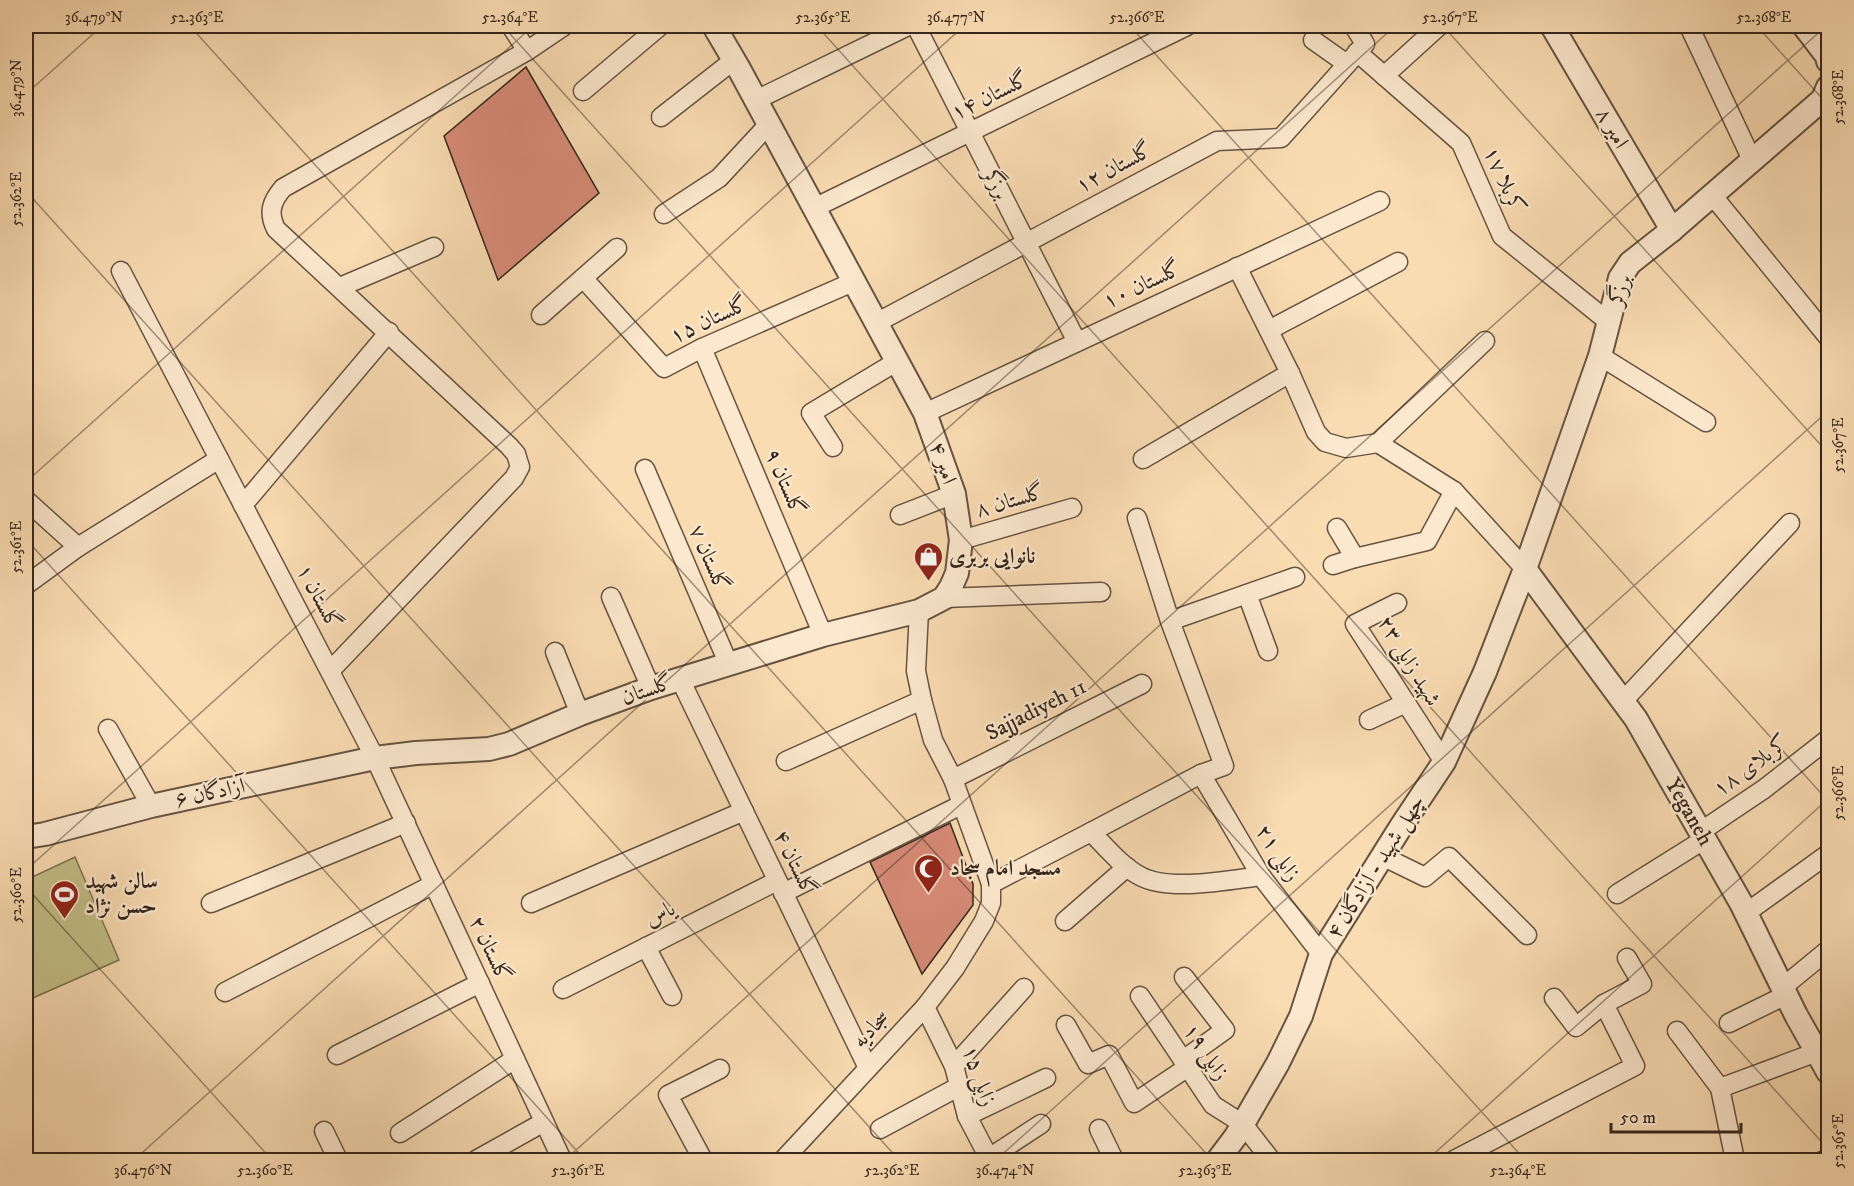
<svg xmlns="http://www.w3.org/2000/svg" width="1854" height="1186" font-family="'IM FELL DW Pica',Amiri,serif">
<rect width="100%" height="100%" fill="#fadcb3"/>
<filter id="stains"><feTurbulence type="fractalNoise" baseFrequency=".00333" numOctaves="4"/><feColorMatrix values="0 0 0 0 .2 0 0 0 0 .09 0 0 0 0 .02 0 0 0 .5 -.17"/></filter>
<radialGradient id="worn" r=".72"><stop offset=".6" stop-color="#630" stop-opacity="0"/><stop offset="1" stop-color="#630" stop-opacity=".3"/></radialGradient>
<path fill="#c4bf88" stroke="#7c7252" stroke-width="1.5" d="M 75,857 L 119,960 L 26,1001 L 26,880 Z"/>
<g fill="#d88b78" stroke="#34261c" stroke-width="1.5">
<path d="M 526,67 L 599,193 L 498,280 L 444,136 Z"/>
<path d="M 950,823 L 973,884 L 973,905 L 922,974 L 870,862 Z"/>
</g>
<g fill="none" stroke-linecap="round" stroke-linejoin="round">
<defs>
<g id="minor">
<path d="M 511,26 L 527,51 L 564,26"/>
<path d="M 916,26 L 1077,342"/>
<path d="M 1689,26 L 1752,160"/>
<path d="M 1313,40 L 1347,64"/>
<path d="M 1357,52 L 1461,143 L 1502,236 L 1610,323"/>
<path d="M 1384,76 L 1439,26"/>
<path d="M 583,91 L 660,26"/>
<path d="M 756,100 L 908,26"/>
<path d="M 661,117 L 734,60"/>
<path d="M 1712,195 L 1828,337"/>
<path d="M 814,208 L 1187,26"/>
<path d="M 664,214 L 719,178 L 769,124"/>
<path d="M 1237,267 L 1290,373 L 1316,432 L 1325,442 L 1346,448 L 1378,443 L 1485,341"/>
<path d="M 121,271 L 375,758 L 562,1160"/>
<path d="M 583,278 L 664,368 L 702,348 L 853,282"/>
<path d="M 340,287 L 434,247"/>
<path d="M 541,315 L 617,248"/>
<path d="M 876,323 L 1217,141 L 1281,138 L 1365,44 L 1354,26"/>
<path d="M 1269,330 L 1398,262"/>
<path d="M 702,348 L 823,635"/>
<path d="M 1600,356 L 1706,422"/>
<path d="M 925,413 L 1380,201"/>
<path d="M 1378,443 L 1454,491 L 1525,569"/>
<path d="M 833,447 L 811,413 L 896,362"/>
<path d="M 1143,459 L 1290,373"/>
<path d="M 645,469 L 729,665"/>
<path d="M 26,500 L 78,547 L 219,459"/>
<path d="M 243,505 L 389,332"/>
<path d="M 900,515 L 954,494"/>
<path d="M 1337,528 L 1355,558"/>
<path d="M 961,540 L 1072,508"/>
<path d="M 1333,565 L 1355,558 L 1427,541 L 1454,491"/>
<path d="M 26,585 L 78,547"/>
<path d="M 1247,594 L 1268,651"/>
<path d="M 611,597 L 651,688"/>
<path d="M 944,598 L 1101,592"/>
<path d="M 1397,603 L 1355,624 L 1444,762"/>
<path d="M 1170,621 L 1295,577"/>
<path d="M 555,652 L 580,714"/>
<path d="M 330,671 L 514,478 L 520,467 L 516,454 L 509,446 L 276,229 C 268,213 271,202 283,188 L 527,51"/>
<path d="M 680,679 L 868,1068"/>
<path d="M 1623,701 L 1790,523"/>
<path d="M 1369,720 L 1406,703"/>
<path d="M 108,729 L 151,806"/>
<path d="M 786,761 L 922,700"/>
<path d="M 1201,774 L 1261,876 L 1321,954"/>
<path d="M 953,779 L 1142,684"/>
<path d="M 1091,832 L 1201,774 L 1224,766 L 1170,621 L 1137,518"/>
<path d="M 1700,832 L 1764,789 L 1828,739"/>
<path d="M 1382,856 L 1425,877 L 1449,857 L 1527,935"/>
<path d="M 991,884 L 1091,832 C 1106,847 1121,866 1140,876 C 1169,892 1229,880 1261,876"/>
<path d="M 783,893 L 961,805"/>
<path d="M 1617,894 L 1705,839"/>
<path d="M 211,903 L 406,823"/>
<path d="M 531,903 L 744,811"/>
<path d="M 1746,913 L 1828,854"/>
<path d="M 1065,921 L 1127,867"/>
<path d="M 646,947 L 672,996"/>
<path d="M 1783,987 L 1828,950"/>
<path d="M 563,989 L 777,881"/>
<path d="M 225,992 L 434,884"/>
<path d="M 1140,996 L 1213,1105 L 1243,1124 L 1271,1160"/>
<path d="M 1554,998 L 1576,1027 L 1604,1004 L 1642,984 L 1627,958"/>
<path d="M 925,1007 L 954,1066 L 967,1116 L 990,1160"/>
<path d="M 1729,1023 L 1786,995"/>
<path d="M 1066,1025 L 1088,1064 L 1109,1055 L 1134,1103 L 1188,1067"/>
<path d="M 1677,1031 L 1720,1088 L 1735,1160"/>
<path d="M 337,1055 L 480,983"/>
<path d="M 1183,1060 L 1225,1030 L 1184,977"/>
<path d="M 954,1066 L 1024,988"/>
<path d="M 1720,1088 L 1817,1052"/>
<path d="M 967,1116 L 1046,1078"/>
<path d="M 880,1129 L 958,1087"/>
<path d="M 1099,1129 L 1114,1160"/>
<path d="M 324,1131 L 338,1160"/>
<path d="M 400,1133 L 515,1059"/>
<path d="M 989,1158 L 1041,1124"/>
<path d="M 476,1160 L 544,1122"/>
<path d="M 703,1160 L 668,1095 L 720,1069"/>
<path d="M 783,1160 L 925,1007 L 955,968 L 984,921 L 991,903 L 991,884 L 953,779 L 933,740 L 922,700 L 916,671 L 919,611"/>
<path d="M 1454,1160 L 1635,1066 L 1604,1004"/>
<path d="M 1824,1160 L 1828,1159"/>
</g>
<g id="tertiary">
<path d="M 1552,26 L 1672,230"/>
<path d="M 1804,26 L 1827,56 L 1828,61"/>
<path d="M 1525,569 L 1636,719 L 1741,903 L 1796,1015 L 1828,1072"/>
<path d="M 26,837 L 45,834 L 151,806 L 375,758 L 416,753 L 489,749 L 509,744 L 580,714 L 651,688 L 823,635 L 919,611 L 944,598 L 951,587 L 957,573 L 961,540 L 954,494 L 925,413 L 738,67 L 714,26"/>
<path d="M 1218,1160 L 1236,1136 L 1278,1063 L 1301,1016 L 1321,954 L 1402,825 L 1444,762 L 1485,672 L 1525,569 L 1600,356 L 1620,278 L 1630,263 L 1672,230 L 1823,99 L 1828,87"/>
</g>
</defs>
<use href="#minor" stroke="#665442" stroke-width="21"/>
<use href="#tertiary" stroke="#665442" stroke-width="26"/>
<use href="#minor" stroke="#fce8ce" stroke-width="18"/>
<use href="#tertiary" stroke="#fce8ce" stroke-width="22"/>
</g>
<path fill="none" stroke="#34261c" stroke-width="1.5" stroke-opacity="0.45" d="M 190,26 L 1212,1160M 503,26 L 1525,1160M 817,26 L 1828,1149M 1130,26 L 1828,801M 1443,26 L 1828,453M 1757,26 L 1828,105M 26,94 L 102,26M 26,191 L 899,1160M 26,482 L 533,26M 26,539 L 585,1160M 26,870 L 964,26M 26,887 L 272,1160M 134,1160 L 1395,26M 565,1160 L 1826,26M 996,1160 L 1828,411M 1427,1160 L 1828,799"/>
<defs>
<symbol id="shop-pin" viewBox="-11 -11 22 30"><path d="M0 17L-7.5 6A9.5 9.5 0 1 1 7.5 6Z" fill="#8f2418" stroke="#fce8ce"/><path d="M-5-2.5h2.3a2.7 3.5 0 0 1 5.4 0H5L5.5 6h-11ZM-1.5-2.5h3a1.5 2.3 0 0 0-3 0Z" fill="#fff"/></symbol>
<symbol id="mosque-pin" viewBox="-11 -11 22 30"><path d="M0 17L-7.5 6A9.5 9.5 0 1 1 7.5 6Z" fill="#8f2418" stroke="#fce8ce"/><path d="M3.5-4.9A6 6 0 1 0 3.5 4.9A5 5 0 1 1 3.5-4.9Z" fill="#fff"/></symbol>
<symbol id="stadium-pin" viewBox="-11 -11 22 30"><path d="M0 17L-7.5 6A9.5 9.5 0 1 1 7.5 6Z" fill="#8f2418" stroke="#fce8ce"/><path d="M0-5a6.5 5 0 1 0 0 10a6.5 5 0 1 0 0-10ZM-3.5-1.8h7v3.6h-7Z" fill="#fff"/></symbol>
</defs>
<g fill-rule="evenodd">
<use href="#shop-pin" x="912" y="540" width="33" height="45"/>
<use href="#mosque-pin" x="912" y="852" width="33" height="45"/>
<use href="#stadium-pin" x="48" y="878" width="33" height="45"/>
</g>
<g text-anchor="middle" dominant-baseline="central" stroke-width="4.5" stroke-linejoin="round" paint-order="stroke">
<g font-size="22" fill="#34261c" stroke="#fce8ce">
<text transform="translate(990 96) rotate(-26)">گلستان ۱۴</text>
<text transform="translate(1612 128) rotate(60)">امیر ۸</text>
<text transform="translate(1114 168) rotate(-28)">گلستان ۱۲</text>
<text transform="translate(1504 180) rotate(66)">کربلا ۱۷</text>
<text transform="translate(996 184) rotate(63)">برزگر</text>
<text transform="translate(1142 285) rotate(-25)">گلستان ۱۰</text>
<text transform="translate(1620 290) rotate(-71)">برزگر</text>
<text transform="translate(709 320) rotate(-25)">گلستان ۱۵</text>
<text transform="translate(943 463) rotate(71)">امیر ۴</text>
<text transform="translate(785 482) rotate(67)">گلستان ۹</text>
<text transform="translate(1010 501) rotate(-16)">گلستان ۸</text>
<text transform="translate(709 558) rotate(67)">گلستان ۷</text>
<text transform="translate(319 597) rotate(62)">گلستان ۱</text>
<text transform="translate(1409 661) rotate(59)">شهید زابلی ۲۳</text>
<text transform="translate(647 690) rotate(-19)">گلستان</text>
<text transform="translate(1036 710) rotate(-27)">Sajjadiyeh 11</text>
<text transform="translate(1751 766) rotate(-36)">کربلای ۱۸</text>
<text transform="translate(210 793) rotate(-12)">آزادگان ۶</text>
<text transform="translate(1689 812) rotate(60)">Yeganeh</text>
<text transform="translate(1278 853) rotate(57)">زابلی ۲۱</text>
<text transform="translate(795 863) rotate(64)">گلستان ۴</text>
<text transform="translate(1376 867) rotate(-58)">چهل شهید - آزادگان ۴</text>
<text transform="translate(660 914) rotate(-27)">یاس</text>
<text transform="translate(490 949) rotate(65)">گلستان ۲</text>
<text transform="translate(871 1029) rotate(-47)">سجادیه</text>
<text transform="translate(1206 1052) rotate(56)">زابلی ۱۹</text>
<text transform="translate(979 1076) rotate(71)">زابلی ۱۵</text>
</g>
<g font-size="22" font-weight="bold" fill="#34261c" stroke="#fce8ce" text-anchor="start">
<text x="949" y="556">نانوایی بربری</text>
<text x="950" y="868">مسجد امام سجاد</text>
<text x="85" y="881">سالن شهید<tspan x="85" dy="25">حسن نژاد</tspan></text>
</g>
</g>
<rect width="1854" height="1186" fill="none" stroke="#fadcb3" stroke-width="66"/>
<path d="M1611 1123v9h130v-9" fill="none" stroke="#34261c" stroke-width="3"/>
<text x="1620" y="1123" font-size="18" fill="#34261c" stroke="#fce8ce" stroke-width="4.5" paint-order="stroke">50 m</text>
<rect x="33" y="33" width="1788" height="1120" fill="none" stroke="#34261c" stroke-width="2"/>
<g font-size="15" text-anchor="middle" fill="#34261c">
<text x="94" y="22">36.479°N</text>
<text x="197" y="22">52.363°E</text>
<text x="510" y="22">52.364°E</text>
<text x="823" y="22">52.365°E</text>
<text x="956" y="22">36.477°N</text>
<text x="1137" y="22">52.366°E</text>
<text x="1450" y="22">52.367°E</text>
<text x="1764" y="22">52.368°E</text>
<text transform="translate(16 88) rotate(-90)" y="5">36.479°N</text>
<text transform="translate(1838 97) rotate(-90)" y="5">52.368°E</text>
<text transform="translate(16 199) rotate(-90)" y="5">52.362°E</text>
<text transform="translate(1838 445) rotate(-90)" y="5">52.367°E</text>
<text transform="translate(16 547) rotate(-90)" y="5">52.361°E</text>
<text transform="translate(1838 793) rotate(-90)" y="5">52.366°E</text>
<text transform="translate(16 895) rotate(-90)" y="5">52.360°E</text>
<text transform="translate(1838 1141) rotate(-90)" y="5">52.365°E</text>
<text x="143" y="1175">36.476°N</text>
<text x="265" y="1175">52.360°E</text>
<text x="578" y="1175">52.361°E</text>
<text x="892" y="1175">52.362°E</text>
<text x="1005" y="1175">36.474°N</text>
<text x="1205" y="1175">52.363°E</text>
<text x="1518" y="1175">52.364°E</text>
</g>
<rect width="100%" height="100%" filter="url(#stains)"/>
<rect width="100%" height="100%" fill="url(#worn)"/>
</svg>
